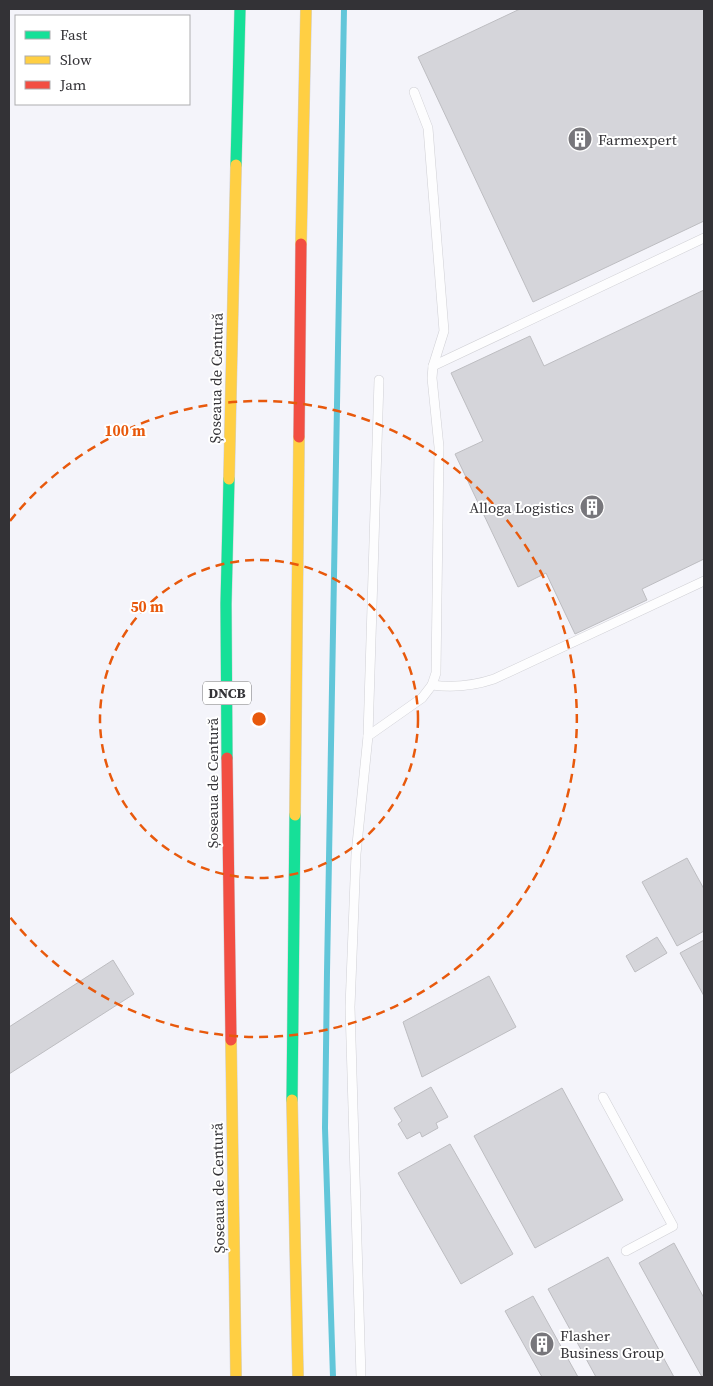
<svg xmlns="http://www.w3.org/2000/svg" width="713" height="1386" font-family="'Source Serif 4',serif">
<rect width="100%" height="100%" fill="#f4f4fa"/>
<g fill="none" stroke-linecap="round" stroke-linejoin="round">
<path stroke="#62c6d9" stroke-width="6" d="M 333,1377 L 325,1128 L 327,972 L 344,9"/>
</g>
<g fill="#d5d5da" stroke="#bdbdc1">
<path d="M 520,9 L 704,9 L 704,221 L 533,302 L 418,57 Z"/>
<path d="M 704,290 L 704,559 L 642,589 L 647,600 L 575,634 L 546,573 L 518,587 L 455,454 L 483,441 L 451,373 L 530,336 L 544,366 Z"/>
<path d="M 687,858 L 704,889 L 704,931 L 677,946 L 642,882 Z"/>
<path d="M 657,937 L 667,953 L 635,972 L 626,956 Z"/>
<path d="M 704,940 L 704,996 L 680,953 Z"/>
<path d="M 113,960 L 134,994 L 9,1074 L 9,1027 Z"/>
<path d="M 489,976 L 516,1027 L 422,1077 L 403,1022 Z"/>
<path d="M 431,1087 L 448,1117 L 436,1123 L 438,1128 L 422,1137 L 420,1132 L 407,1139 L 398,1124 L 402,1121 L 394,1108 Z"/>
<path d="M 562,1088 L 623,1200 L 535,1248 L 474,1136 Z"/>
<path d="M 450,1144 L 513,1254 L 461,1284 L 398,1173 Z"/>
<path d="M 674,1243 L 704,1298 L 704,1377 L 702,1377 L 639,1263 Z"/>
<path d="M 608,1257 L 674,1377 L 596,1377 L 548,1289 Z"/>
<path d="M 533,1296 L 578,1377 L 542,1377 L 505,1311 Z"/>
</g>
<g fill="none" stroke-linecap="round" stroke-linejoin="round">
<defs>
<g id="lane">
<path d="M 433,366 L 704,238"/>
<path d="M 432,685 C 454,688 473,686 494,679 L 704,581"/>
<path d="M 368,736 L 379,380"/>
<path d="M 603,1097 L 673,1226 L 626,1251"/>
<path d="M 361,1377 L 350,1007 L 356,854 L 368,736 L 422,698 L 432,685 L 436,673 L 439,447 L 432,378 L 433,366 L 444,331 L 428,128 L 414,92"/>
</g>
<g id="fast">
<path d="M 236,165 L 240,9"/>
<path d="M 227,758 L 226,604 L 229,479"/>
<path d="M 292,1100 L 295,815"/>
</g>
<g id="slow">
<path d="M 301,244 L 306,9"/>
<path d="M 229,479 L 236,165"/>
<path d="M 295,815 L 299,437"/>
<path d="M 231,1040 L 236,1377"/>
<path d="M 292,1100 L 298,1377"/>
</g>
<g id="jam">
<path d="M 299,437 L 301,244"/>
<path d="M 227,758 L 231,1040"/>
</g>
</defs>
<use href="#lane" stroke="#d0d0d5" stroke-width="10"/>
<use href="#fast" stroke="#d0d0d5" stroke-width="12"/>
<use href="#slow" stroke="#d0d0d5" stroke-width="12"/>
<use href="#jam" stroke="#d0d0d5" stroke-width="12"/>
<use href="#lane" stroke="#fdfdfe" stroke-width="9"/>
<use href="#fast" stroke="#16e098" stroke-width="11"/>
<use href="#slow" stroke="#ffcf43" stroke-width="11"/>
<use href="#jam" stroke="#f24e42" stroke-width="11"/>
</g>
<g fill="none" stroke="#e8590c" stroke-width="2.5" stroke-dasharray="9 6">
<circle cx="259" cy="719" r="159"/>
<path d="M10 521A318 318 0 1 1 10 917"/>
</g>
<defs>
<symbol id="building-disc" viewBox="-11 -11 22 22"><circle r="9.5" fill="#77767b" stroke="#fff"/><path d="M-4-6H4V6H1V3H-1V6H-4ZM-2.5-4.3h1.7v1.8h-1.7ZM.8-4.3h1.7v1.8H.8ZM-2.5-1h1.7V.8h-1.7ZM.8-1h1.7V.8H.8Z" fill="#fff"/></symbol>
</defs>
<g fill-rule="evenodd">
<use href="#building-disc" x="566" y="125" width="28" height="28"/>
<use href="#building-disc" x="578" y="493" width="28" height="28"/>
<use href="#building-disc" x="528" y="1330" width="28" height="28"/>
</g>
<g text-anchor="middle" dominant-baseline="central" stroke-width="4" stroke-linejoin="round" paint-order="stroke">
<rect fill="#fff" stroke="#707072" stroke-width="1" x="203" y="681.5" width="48" height="23" rx="4"/>
<g font-size="14" font-weight="bold" fill="#333236">
<text x="227" y="693">DNCB</text>
</g>
<g font-size="15" fill="#333236" stroke="#fff" text-anchor="start">
<text x="598" y="139">Farmexpert</text>
<text x="574" y="507" text-anchor="end">Alloga Logistics</text>
<text x="560" y="1335">Flasher<tspan x="560" dy="17">Business Group</tspan></text>
</g>
<g font-size="15" fill="#333236" stroke="#fff">
<text transform="translate(216 378) rotate(-89)">Șoseaua de Centură</text>
<text transform="translate(212 783) rotate(-90)">Șoseaua de Centură</text>
<text transform="translate(218 1188) rotate(-91)">Șoseaua de Centură</text>
</g>
</g>
<circle cx="259" cy="719" r="8" fill="#e8590c" stroke="#fff" stroke-width="2.5"/>
<g font-size="15" text-anchor="middle" font-weight="bold" fill="#e8590c" stroke="#fff" stroke-width="4" stroke-linejoin="round" paint-order="stroke">
<text x="125" y="436">100 m</text>
<text x="147" y="612">50 m</text>
</g>
<rect width="713" height="1386" fill="none" stroke="#333236" stroke-width="20"/>
<rect x="15" y="15" width="175" height="90" fill="#ffffff" stroke="#adadaf"/>
<rect x="25" y="31" width="25" height="8" fill="#16e098" stroke="#adadaf"/>
<text x="60" y="40" font-size="15" fill="#333236">Fast</text>
<rect x="25" y="56" width="25" height="8" fill="#ffcf43" stroke="#adadaf"/>
<text x="60" y="65" font-size="15" fill="#333236">Slow</text>
<rect x="25" y="81" width="25" height="8" fill="#f24e42" stroke="#adadaf"/>
<text x="60" y="90" font-size="15" fill="#333236">Jam</text>
</svg>
